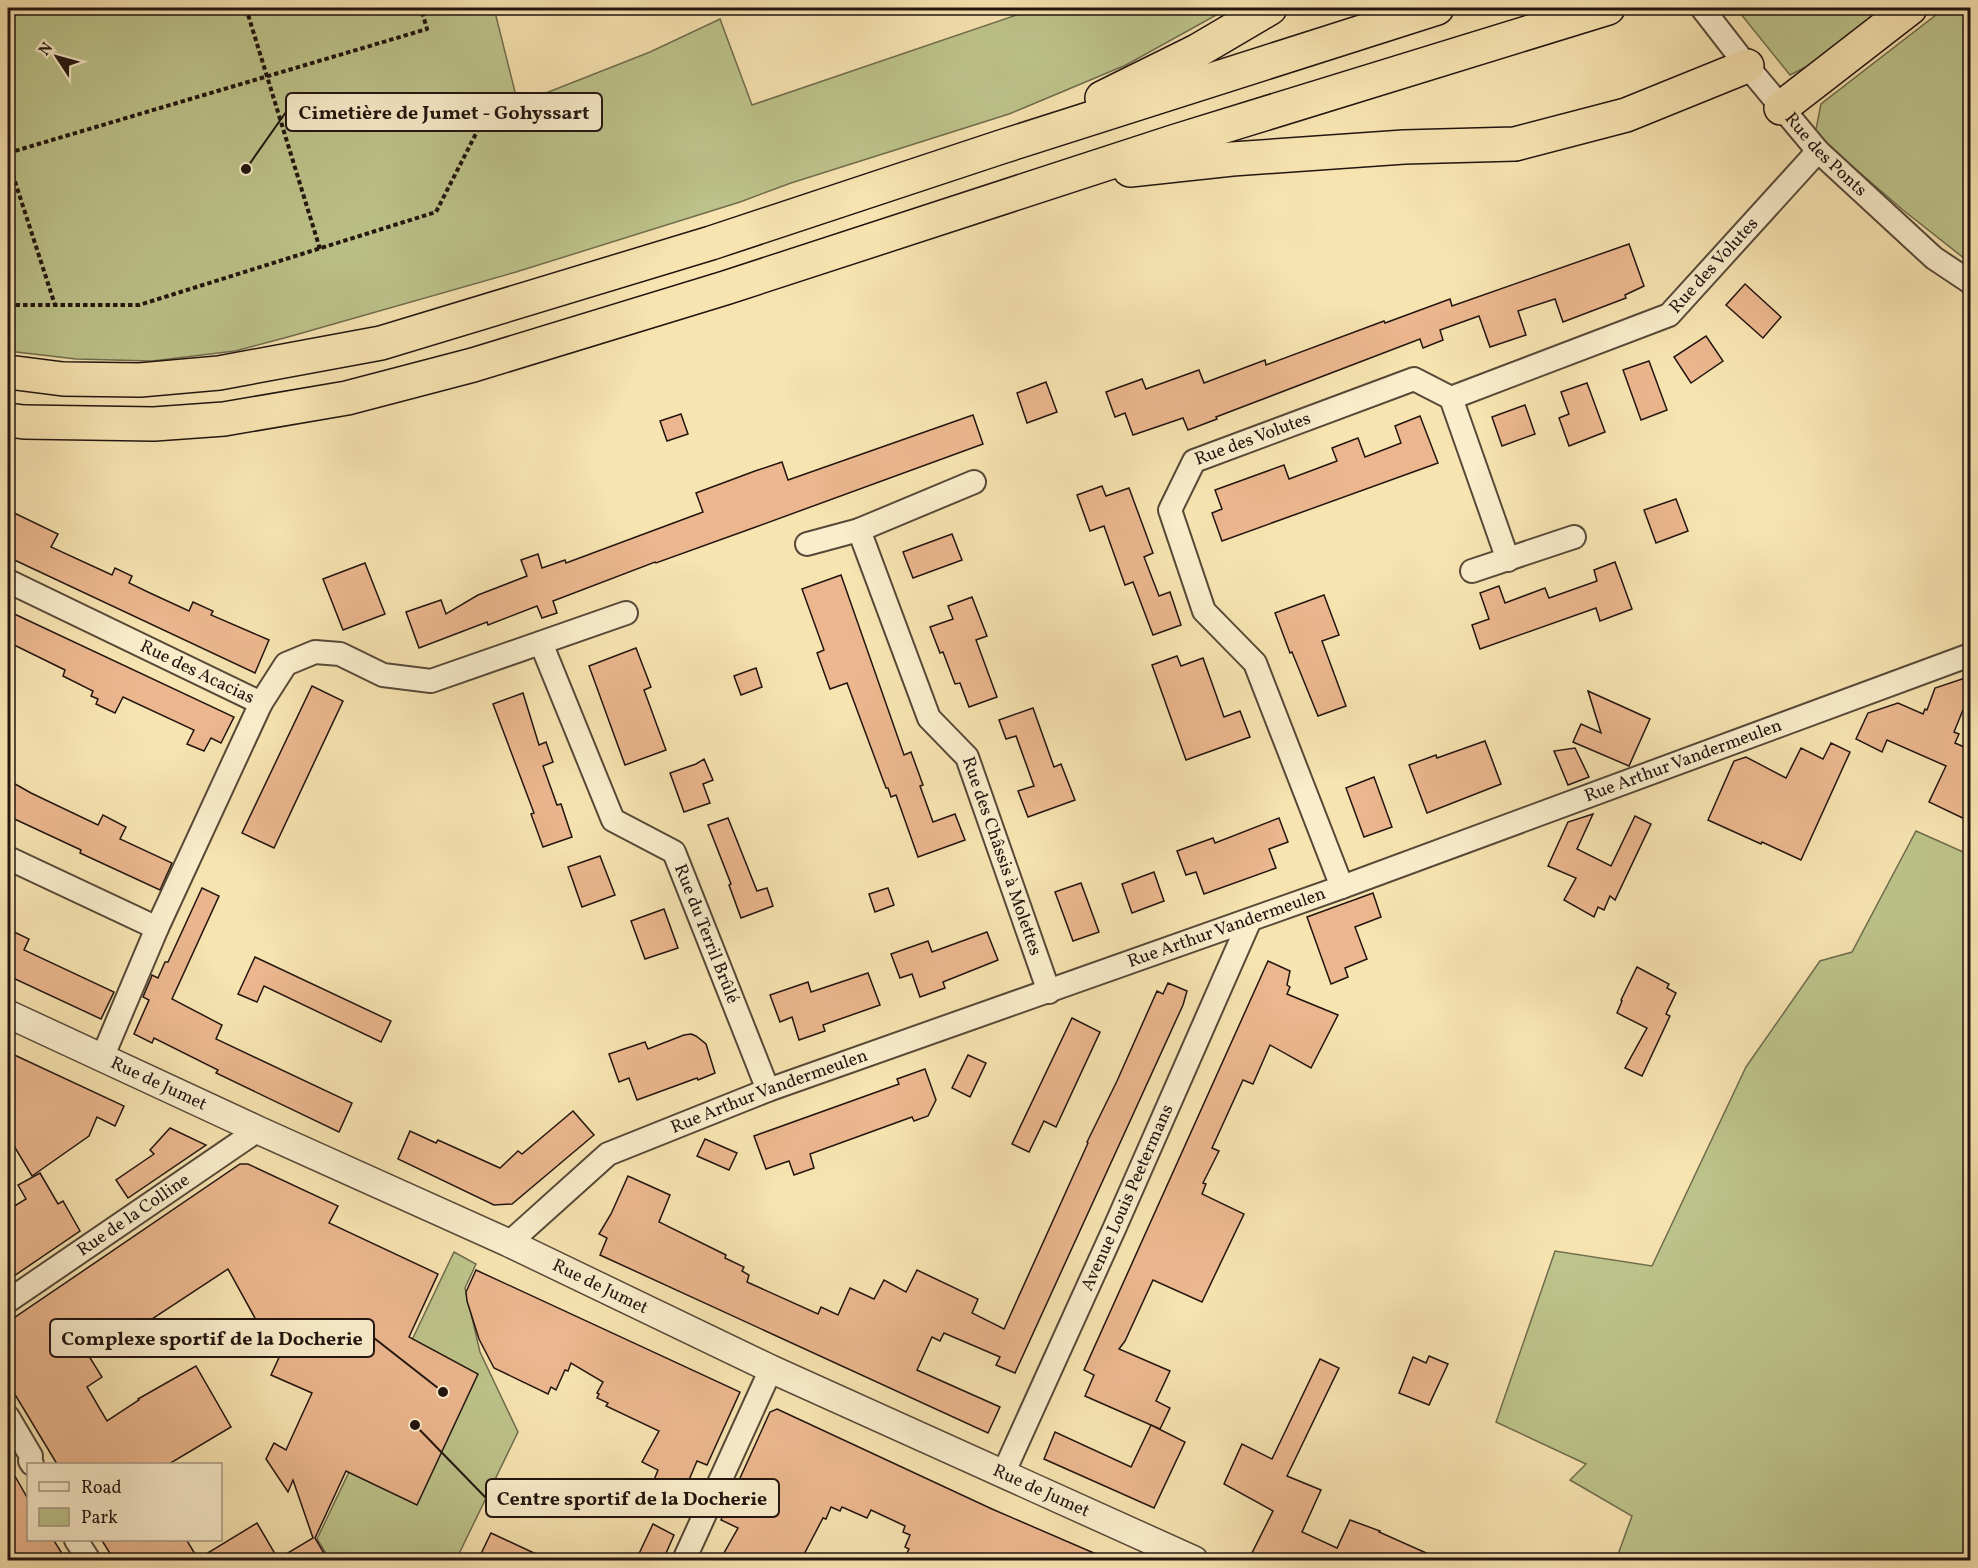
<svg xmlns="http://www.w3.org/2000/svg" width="1978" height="1568" font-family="Vollkorn,serif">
<rect width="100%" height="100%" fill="#f7e4b1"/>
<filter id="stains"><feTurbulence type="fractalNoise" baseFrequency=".00333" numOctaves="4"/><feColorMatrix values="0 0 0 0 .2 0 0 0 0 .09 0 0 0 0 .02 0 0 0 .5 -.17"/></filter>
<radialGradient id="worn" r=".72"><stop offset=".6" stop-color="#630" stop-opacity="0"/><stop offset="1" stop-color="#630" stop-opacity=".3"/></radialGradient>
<g fill="#bdc48b" stroke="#706c4e" stroke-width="1.5">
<path d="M 8,8 L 494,8 L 518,104 L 650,52 L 720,19 L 752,105 L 1037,8 L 1229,8 L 1126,65 L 1009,114 L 791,183 L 740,202 L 516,272 L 288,337 L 235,351 L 152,361 L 76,359 L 8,351 Z"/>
<path d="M 1736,8 L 1890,8 L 1826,57 L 1790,75 Z"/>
<path d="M 1945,8 L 1970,8 L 1970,263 L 1903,210 L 1815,134 L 1821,104 Z"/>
<path d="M 1916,831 L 1970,855 L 1970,1560 L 1616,1560 L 1632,1516 L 1570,1480 L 1586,1464 L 1496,1422 L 1555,1251 L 1652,1266 L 1746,1067 L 1820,961 L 1852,952 Z"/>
<path d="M 454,1252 L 476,1264 L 465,1288 L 480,1352 L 518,1432 L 456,1560 L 330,1560 L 317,1539 Z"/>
</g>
<g fill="#ecb78e" stroke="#221510" stroke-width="1.5">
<path d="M 1629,244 L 1644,286 L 1625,295 L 1626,298 L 1563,322 L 1555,299 L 1518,311 L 1526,335 L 1490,347 L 1479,316 L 1440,330 L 1443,340 L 1423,348 L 1420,339 L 1216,417 L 1217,419 L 1188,430 L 1183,418 L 1133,435 L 1125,413 L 1115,417 L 1106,392 L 1142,379 L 1146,389 L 1199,370 L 1204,383 L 1265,360 L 1266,365 L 1384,321 L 1385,323 L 1450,299 L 1452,306 Z"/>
<path d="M 1745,284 L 1781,317 L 1763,338 L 1726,305 Z"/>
<path d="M 1706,336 L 1723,361 L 1691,383 L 1674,357 Z"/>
<path d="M 1649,361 L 1667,410 L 1641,420 L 1623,370 Z"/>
<path d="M 1046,382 L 1057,412 L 1027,423 L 1017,393 Z"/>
<path d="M 1587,383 L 1605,432 L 1569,446 L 1559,418 L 1569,414 L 1561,392 Z"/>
<path d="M 1525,405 L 1535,434 L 1502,446 L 1492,417 Z"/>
<path d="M 681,414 L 688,434 L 667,441 L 660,421 Z"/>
<path d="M 973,415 L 983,444 L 753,528 L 656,563 L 655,562 L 553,601 L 557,613 L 542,618 L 537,606 L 488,625 L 487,622 L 419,648 L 406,612 L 441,600 L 446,614 L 478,595 L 527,576 L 521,560 L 538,554 L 542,568 L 565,560 L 566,563 L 703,512 L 696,493 L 755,471 L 782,462 L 788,480 Z"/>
<path d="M 1420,416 L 1438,463 L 1222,541 L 1212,513 L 1222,509 L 1215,490 L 1284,465 L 1289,479 L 1337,461 L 1332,448 L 1358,438 L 1365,457 L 1401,443 L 1395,426 Z"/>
<path d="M 1102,486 L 1106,496 L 1129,488 L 1153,553 L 1144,557 L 1159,596 L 1170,592 L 1181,625 L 1153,635 L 1133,582 L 1125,585 L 1104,526 L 1090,531 L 1077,495 Z"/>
<path d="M 1676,499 L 1688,531 L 1656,543 L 1644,510 Z"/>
<path d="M 8,510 L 58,534 L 51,547 L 112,575 L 115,568 L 132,576 L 129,583 L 150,593 L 189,611 L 193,602 L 213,611 L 211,615 L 269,640 L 255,673 L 8,557 Z"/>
<path d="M 952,534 L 962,560 L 913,578 L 903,552 Z"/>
<path d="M 1615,562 L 1632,609 L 1600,621 L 1596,608 L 1480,649 L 1472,625 L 1489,619 L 1480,593 L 1499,586 L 1505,603 L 1545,588 L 1549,598 L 1597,581 L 1594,570 Z"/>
<path d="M 365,563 L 385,614 L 343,630 L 323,579 Z"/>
<path d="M 841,575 L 904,755 L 911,752 L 923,785 L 920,786 L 933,822 L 955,814 L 965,840 L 918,857 L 896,795 L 891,797 L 888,788 L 886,788 L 847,683 L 830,689 L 817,653 L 824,650 L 802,589 Z"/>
<path d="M 1324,595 L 1339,635 L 1322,641 L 1346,706 L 1318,716 L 1292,652 L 1290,653 L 1275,613 Z"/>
<path d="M 972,597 L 987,636 L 976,640 L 997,697 L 969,707 L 960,683 L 955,684 L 943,652 L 940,653 L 930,627 L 953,619 L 948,606 Z"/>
<path d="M 8,611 L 234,717 L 221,743 L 211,738 L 204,751 L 187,744 L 194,730 L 123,697 L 115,713 L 96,704 L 98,699 L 91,696 L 93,691 L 63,676 L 65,670 L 8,642 Z"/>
<path d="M 636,648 L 651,687 L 644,690 L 666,750 L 625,765 L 589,666 Z"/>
<path d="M 1177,656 L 1181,666 L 1203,658 L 1224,717 L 1240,711 L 1250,737 L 1186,760 L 1152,665 Z"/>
<path d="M 756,668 L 762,687 L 741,695 L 734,676 Z"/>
<path d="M 1971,676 L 1971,690 L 1954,732 L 1959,734 L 1955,743 L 1971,750 L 1971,769 L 1964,783 L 1971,786 L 1971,822 L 1929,802 L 1946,766 L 1887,740 L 1882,752 L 1856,739 L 1868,713 L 1898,703 L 1923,714 L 1925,709 L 1927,710 L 1935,688 Z"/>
<path d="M 312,686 L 343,701 L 274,848 L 242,833 Z"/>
<path d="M 1588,691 L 1650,719 L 1629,766 L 1573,742 L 1581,724 L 1601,733 Z"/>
<path d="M 523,693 L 539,745 L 546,742 L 553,762 L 543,766 L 557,805 L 561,804 L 572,837 L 543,847 L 531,814 L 534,813 L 493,704 Z"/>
<path d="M 1033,708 L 1054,767 L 1061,764 L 1075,800 L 1028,817 L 1018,791 L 1034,786 L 1016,736 L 1006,739 L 999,720 Z"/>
<path d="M 1485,741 L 1501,784 L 1427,813 L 1409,765 L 1436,755 L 1437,758 Z"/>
<path d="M 1831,743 L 1850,752 L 1801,860 L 1762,842 L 1761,844 L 1708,820 L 1734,761 L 1746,757 L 1786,778 L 1801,748 L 1823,759 Z"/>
<path d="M 1575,748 L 1589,777 L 1568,785 L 1554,751 Z"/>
<path d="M 704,759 L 713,780 L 703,784 L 710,803 L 684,812 L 670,773 L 696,764 Z"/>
<path d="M 1374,777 L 1392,827 L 1364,837 L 1346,788 Z"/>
<path d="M 8,780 L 31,793 L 98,825 L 103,815 L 126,827 L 120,839 L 172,863 L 160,890 L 80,853 L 81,850 L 8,816 Z"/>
<path d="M 1593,814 L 1577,849 L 1611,866 L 1635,816 L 1651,824 L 1615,900 L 1610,896 L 1604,910 L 1598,907 L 1594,917 L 1564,900 L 1576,878 L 1548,866 L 1568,822 Z"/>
<path d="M 728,818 L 757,891 L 767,888 L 773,906 L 741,918 L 729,885 L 731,884 L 708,825 Z"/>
<path d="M 1279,818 L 1288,842 L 1269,849 L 1276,868 L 1204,894 L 1196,872 L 1186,875 L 1177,851 L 1213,838 L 1215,843 Z"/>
<path d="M 600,856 L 615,895 L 582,907 L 568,867 Z"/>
<path d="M 1154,872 L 1164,901 L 1132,913 L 1122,884 Z"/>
<path d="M 1081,883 L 1099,932 L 1073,941 L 1055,892 Z"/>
<path d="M 202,888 L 219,896 L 172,999 L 222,1025 L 216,1039 L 352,1103 L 339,1132 L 216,1073 L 218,1070 L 154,1038 L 152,1043 L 134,1034 L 149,1000 L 143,997 L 151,978 L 152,975 L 158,978 L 165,962 L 168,962 Z"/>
<path d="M 888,888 L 894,905 L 875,912 L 869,894 Z"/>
<path d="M 1373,893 L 1381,917 L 1355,927 L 1367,959 L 1345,968 L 1348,977 L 1331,984 L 1307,917 Z"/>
<path d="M 664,909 L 678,948 L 645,959 L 631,921 Z"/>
<path d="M 8,929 L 29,939 L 24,950 L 114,992 L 101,1019 L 11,977 L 8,985 Z"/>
<path d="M 987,932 L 998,960 L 943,982 L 945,988 L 920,997 L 912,974 L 900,978 L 891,954 L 928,941 L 932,952 Z"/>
<path d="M 255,957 L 391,1021 L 381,1042 L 264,986 L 257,1002 L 238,994 Z"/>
<path d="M 1268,961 L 1290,971 L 1287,985 L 1290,987 L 1287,994 L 1338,1015 L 1311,1068 L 1270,1045 L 1253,1084 L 1243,1080 L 1212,1148 L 1219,1151 L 1203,1183 L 1206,1184 L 1202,1194 L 1244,1214 L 1202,1302 L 1153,1280 L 1125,1341 L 1119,1349 L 1170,1371 L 1156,1401 L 1170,1408 L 1160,1429 L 1085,1396 L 1094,1375 L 1084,1370 Z"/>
<path d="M 1637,967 L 1669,984 L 1667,988 L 1676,993 L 1666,1014 L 1670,1016 L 1642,1076 L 1625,1068 L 1647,1028 L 1617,1013 L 1622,1001 L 1621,1000 Z"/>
<path d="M 868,973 L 880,1005 L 823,1025 L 825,1031 L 799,1040 L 792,1017 L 780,1022 L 770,995 L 808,982 L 811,992 Z"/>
<path d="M 1168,983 L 1187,991 L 1183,1005 L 1015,1373 L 996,1365 L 1000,1357 L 944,1333 L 940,1341 L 932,1337 L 917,1370 L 1000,1407 L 988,1433 L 600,1255 L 607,1238 L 599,1234 L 611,1214 L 628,1176 L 670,1195 L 659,1222 L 726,1255 L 725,1258 L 744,1267 L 742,1271 L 749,1275 L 747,1282 L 818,1314 L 821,1307 L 838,1315 L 850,1288 L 874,1299 L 884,1280 L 906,1292 L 917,1270 L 978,1299 L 972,1313 L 1004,1329 L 1088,1143 L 1087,1142 L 1117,1081 L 1157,991 L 1163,994 Z"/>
<path d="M 1072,1018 L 1100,1032 L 1056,1127 L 1044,1121 L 1029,1152 L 1012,1144 Z"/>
<path d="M 691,1034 L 696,1036 L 706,1044 L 715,1073 L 698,1080 L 697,1078 L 637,1100 L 629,1078 L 619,1082 L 609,1054 L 645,1042 L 648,1049 L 684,1035 Z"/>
<path d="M 8,1052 L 124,1106 L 115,1126 L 97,1117 L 89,1136 L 32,1176 L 8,1136 Z"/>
<path d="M 968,1055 L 986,1063 L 970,1097 L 952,1088 Z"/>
<path d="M 925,1069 L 936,1100 L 928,1116 L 914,1121 L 912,1117 L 810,1154 L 814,1168 L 794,1175 L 789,1161 L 766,1169 L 754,1136 L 899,1084 L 897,1079 Z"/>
<path d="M 573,1111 L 594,1135 L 512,1204 L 494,1205 L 398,1159 L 410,1131 L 436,1143 L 438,1140 L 500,1168 L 518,1151 L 522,1154 Z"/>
<path d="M 170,1128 L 206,1145 L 128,1198 L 116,1180 L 154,1154 L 150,1150 Z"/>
<path d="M 705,1139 L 737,1153 L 729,1170 L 697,1156 Z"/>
<path d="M 240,1164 L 248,1164 L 338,1206 L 329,1223 L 438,1274 L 409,1337 L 478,1374 L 417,1505 L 346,1471 L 315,1538 L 328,1560 L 114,1560 L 101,1539 L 186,1539 L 198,1559 L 257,1523 L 278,1559 L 313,1538 L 293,1480 L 288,1492 L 266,1459 L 274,1443 L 286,1450 L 312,1393 L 271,1375 L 287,1340 L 268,1330 L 266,1326 L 261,1329 L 228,1269 L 143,1325 L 142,1323 L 87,1353 L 102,1377 L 87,1387 L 107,1421 L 139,1400 L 138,1399 L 196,1366 L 231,1427 L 169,1464 L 57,1464 L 8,1383 L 8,1322 Z"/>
<path d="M 40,1173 L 58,1204 L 63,1201 L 80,1231 L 8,1280 L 8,1210 L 26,1199 L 18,1185 Z"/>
<path d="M 476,1270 L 740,1392 L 707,1465 L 697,1461 L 683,1494 L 654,1480 L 658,1470 L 642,1462 L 659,1431 L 606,1406 L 608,1403 L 597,1398 L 599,1394 L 597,1393 L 603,1382 L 571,1363 L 568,1371 L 565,1370 L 556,1390 L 551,1387 L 548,1394 L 494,1368 L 479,1339 L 467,1301 L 466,1292 Z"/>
<path d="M 1429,1356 L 1448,1364 L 1429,1405 L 1399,1393 L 1413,1357 L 1426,1363 Z"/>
<path d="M 1320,1359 L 1339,1368 L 1287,1476 L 1321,1490 L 1302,1532 L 1337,1548 L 1350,1520 L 1380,1531 L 1379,1532 L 1442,1560 L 1267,1560 L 1252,1553 L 1273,1511 L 1224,1484 L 1242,1444 L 1272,1459 Z"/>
<path d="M 777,1409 L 992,1509 L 1110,1560 L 923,1560 L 907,1553 L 909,1549 L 905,1547 L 910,1535 L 903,1532 L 905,1526 L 871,1510 L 867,1518 L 842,1507 L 840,1511 L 831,1507 L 826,1519 L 823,1518 L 801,1560 L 720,1560 L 738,1528 L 721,1520 L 770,1412 Z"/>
<path d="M 1151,1425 L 1185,1442 L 1154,1508 L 1044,1459 L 1055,1432 L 1131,1467 Z"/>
<path d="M 8,1464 L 28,1499 L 28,1539 L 53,1539 L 66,1560 L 8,1560 Z"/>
<path d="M 653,1524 L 674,1535 L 663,1560 L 636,1560 Z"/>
<path d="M 491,1533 L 549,1560 L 478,1560 Z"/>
</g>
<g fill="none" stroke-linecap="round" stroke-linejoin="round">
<defs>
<g id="minor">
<path id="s1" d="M 1702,8 L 1747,66 L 1818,151 L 1934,258 L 1970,282"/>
<path id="s2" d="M 1451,398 L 1669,315 L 1818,151"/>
<path id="s3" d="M 859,530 L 929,718 L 967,757 L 1049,992"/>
<path d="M 807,544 L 859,530 L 974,482"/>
<path d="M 1472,571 L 1574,537"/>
<path id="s4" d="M 8,581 L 261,703 L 157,928 L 102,1058"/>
<path id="s5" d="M 541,643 L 613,820 L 674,852 L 768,1090"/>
<path d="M 261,703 L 286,664 L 315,652 L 340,654 L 383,675 L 431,681 L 626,613"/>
<path d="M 8,858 L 157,928"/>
<path id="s6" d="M 1342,887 L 1255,663 L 1204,611 L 1170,510 L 1194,461 L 1414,379 L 1451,398 L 1508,560"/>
<path id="s7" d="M 509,1243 L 608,1154 L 768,1090 L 1342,887 L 1970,655"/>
<path id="s8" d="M 8,1301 L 258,1130"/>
<path d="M 8,1417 L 31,1456 L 30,1461 L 32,1464"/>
<path id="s9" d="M 1003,1474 L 1115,1227 L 1250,920"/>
<path d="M 76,1540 L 89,1560"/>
<path d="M 684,1560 L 771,1369"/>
</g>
<g id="tertiary">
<path id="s10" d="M 8,1014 L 258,1130 L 509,1243 L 771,1369 L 1194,1560"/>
</g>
<g id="trunk">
<path d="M 1102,98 L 1197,51 L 1270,8"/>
<path d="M 1781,108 L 1910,8"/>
<path d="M 1130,170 L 1232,159 L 1404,147 L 1515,144 L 1626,115 L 1747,66"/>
<path d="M 8,372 L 63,379 L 140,380 L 219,373 L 381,343 L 711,243 L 1001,147 L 1437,8"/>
<path d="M 8,420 L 24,422 L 154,424 L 224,419 L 347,398 L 473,365 L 725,288 L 1176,141 L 1608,8"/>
</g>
</defs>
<use href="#minor" stroke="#574938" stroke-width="26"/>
<use href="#tertiary" stroke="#574938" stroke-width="30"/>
<use href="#trunk" stroke="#221510" stroke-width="36"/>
<g stroke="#221510" stroke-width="4" stroke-dasharray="4.5 3" stroke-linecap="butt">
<path d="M 246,8 L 320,249"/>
<path d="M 8,153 L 427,29 L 421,8"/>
<path d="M 8,160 L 55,305"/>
<path d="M 8,305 L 139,305 L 436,212 L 486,114"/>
</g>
<use href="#minor" stroke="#faedcc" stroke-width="22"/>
<use href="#tertiary" stroke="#faedcc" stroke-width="27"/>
<use href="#trunk" stroke="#f7e4b1" stroke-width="33"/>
</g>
<g text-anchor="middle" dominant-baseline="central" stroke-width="6" stroke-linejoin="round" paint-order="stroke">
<g font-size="18" fill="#221510" stroke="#faedcc">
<text stroke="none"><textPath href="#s1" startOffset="192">Rue des Ponts</textPath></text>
<text stroke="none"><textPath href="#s2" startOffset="300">Rue des Volutes</textPath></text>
<text stroke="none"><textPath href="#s6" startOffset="537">Rue des Volutes</textPath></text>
<text stroke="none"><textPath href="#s4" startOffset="210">Rue des Acacias</textPath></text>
<text stroke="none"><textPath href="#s7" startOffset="1278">Rue Arthur Vandermeulen</textPath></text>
<text stroke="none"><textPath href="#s3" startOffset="360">Rue des Châssis à Molettes</textPath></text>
<text stroke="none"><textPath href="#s7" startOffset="792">Rue Arthur Vandermeulen</textPath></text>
<text stroke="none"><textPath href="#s5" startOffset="348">Rue du Terril Brûlé</textPath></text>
<text stroke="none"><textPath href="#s10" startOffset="166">Rue de Jumet</textPath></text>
<text stroke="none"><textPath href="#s7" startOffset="306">Rue Arthur Vandermeulen</textPath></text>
<text stroke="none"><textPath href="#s9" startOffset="303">Avenue Louis Peetermans</textPath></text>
<text stroke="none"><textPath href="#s8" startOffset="152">Rue de la Colline</textPath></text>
<text stroke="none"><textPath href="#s10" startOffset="652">Rue de Jumet</textPath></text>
<text stroke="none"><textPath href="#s10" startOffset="1138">Rue de Jumet</textPath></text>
</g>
</g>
<path fill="none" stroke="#221510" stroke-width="2" d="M246 169L286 112M443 1392L374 1338M415 1425L486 1498"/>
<g fill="#221510" stroke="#faedcc" stroke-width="2">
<circle cx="246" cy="169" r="6"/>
<circle cx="443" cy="1392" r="6"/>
<circle cx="415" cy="1425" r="6"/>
</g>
<g fill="#faedcc" stroke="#221510" stroke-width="2">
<rect x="286" y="93" width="316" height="38" rx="6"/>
<rect x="50" y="1319" width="324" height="38" rx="6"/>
<rect x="486" y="1479" width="293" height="38" rx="6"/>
</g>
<g font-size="20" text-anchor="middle" font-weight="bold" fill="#221510">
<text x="444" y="119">Cimetière de Jumet - Gohyssart</text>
<text x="212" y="1345">Complexe sportif de la Docherie</text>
<text x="632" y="1505">Centre sportif de la Docherie</text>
</g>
<rect width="1978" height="1568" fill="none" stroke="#f7e4b1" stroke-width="30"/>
<rect x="9" y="9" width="1960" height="1550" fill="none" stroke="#221510" stroke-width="3"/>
<rect x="15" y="15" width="1948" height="1538" fill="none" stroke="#221510" stroke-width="1.5"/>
<rect x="27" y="1463" width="195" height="78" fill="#faedcc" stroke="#a49781" stroke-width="1.5"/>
<rect x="39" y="1482" width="30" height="9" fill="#faedcc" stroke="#a49781" stroke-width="1.5"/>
<text x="81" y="1493" font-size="18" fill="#221510">Road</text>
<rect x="39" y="1508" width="30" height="18" fill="#bdc48b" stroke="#a49781" stroke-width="1.5"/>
<text x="81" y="1523" font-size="18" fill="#221510">Park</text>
<g transform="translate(57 57) rotate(306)" stroke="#faedcc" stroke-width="4.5" paint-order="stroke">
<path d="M0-4.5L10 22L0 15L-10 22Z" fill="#221510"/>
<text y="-9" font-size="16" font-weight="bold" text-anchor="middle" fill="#221510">N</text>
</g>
<rect width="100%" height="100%" filter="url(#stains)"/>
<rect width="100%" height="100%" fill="url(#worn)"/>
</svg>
